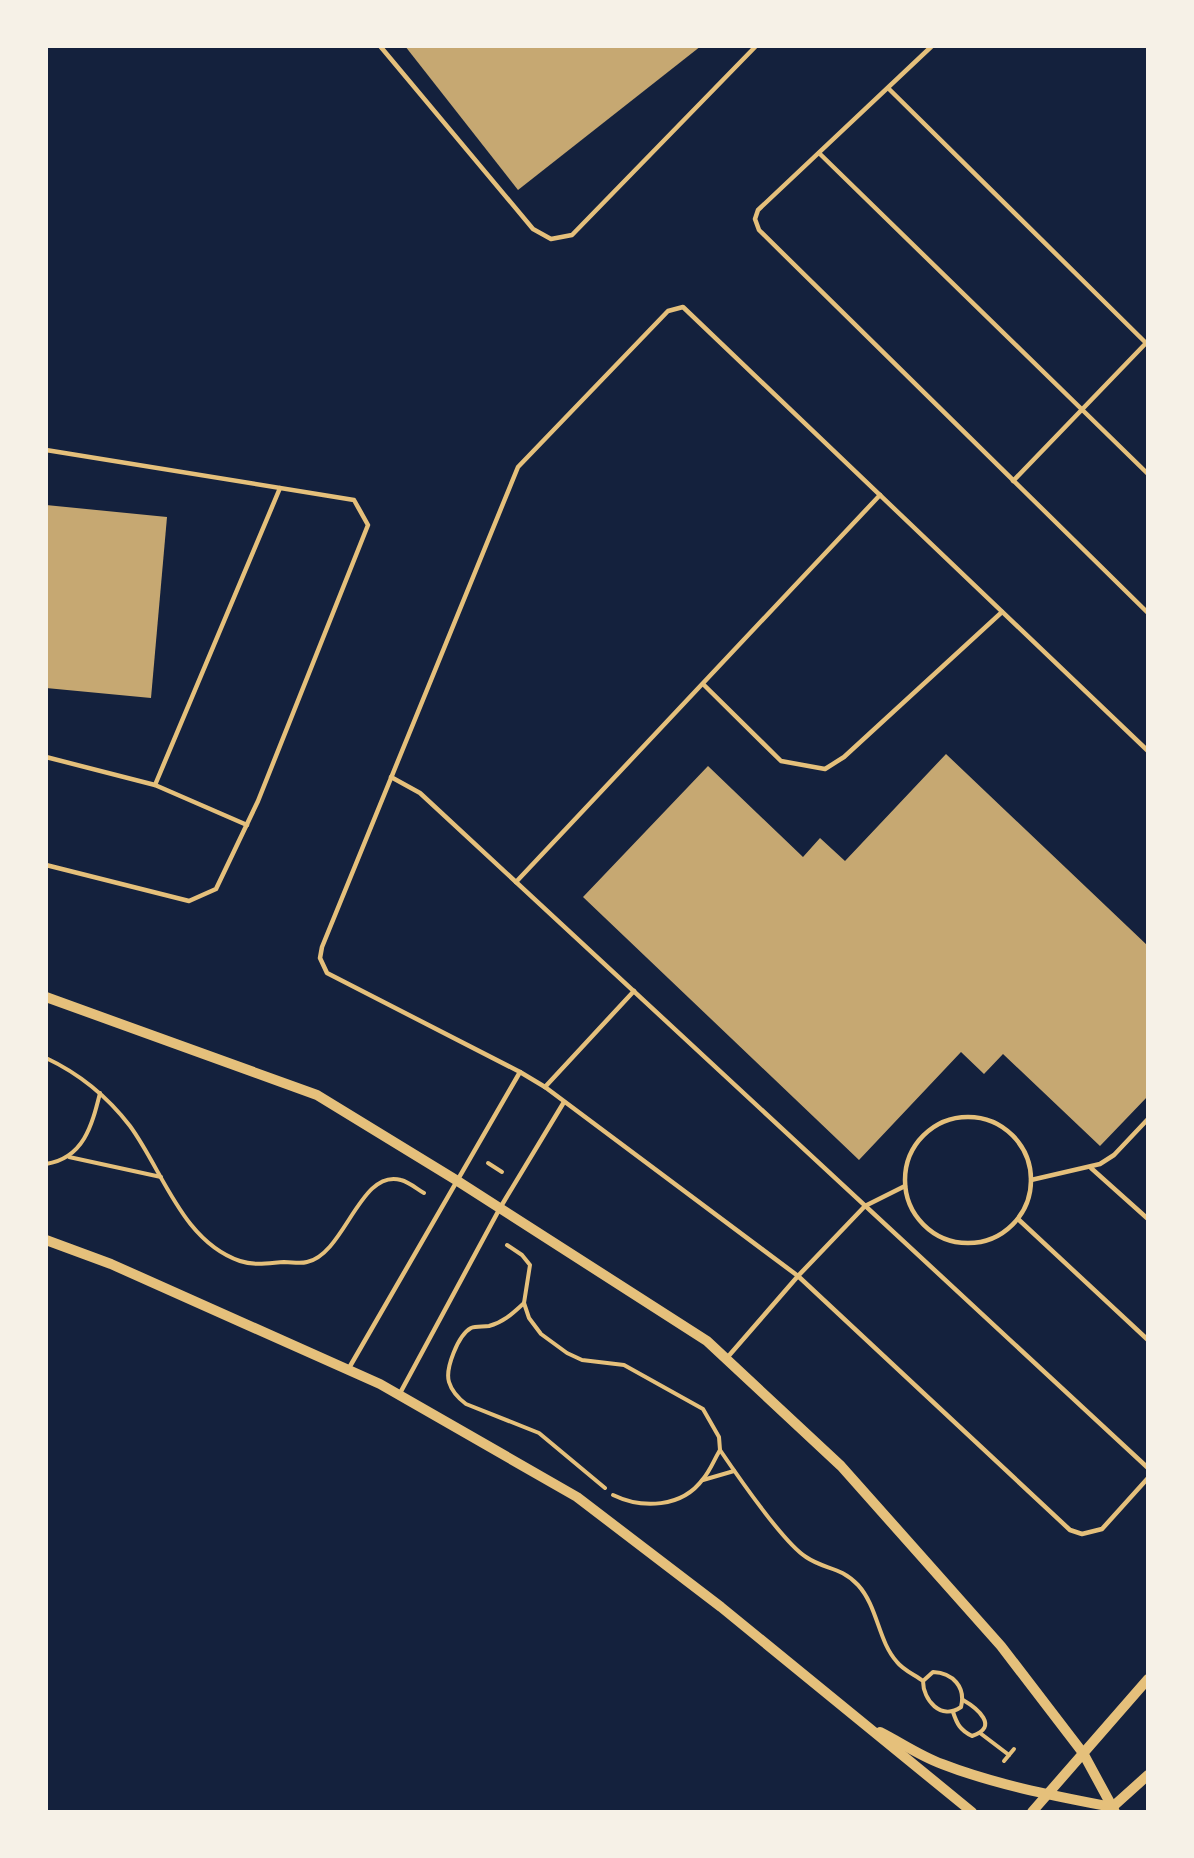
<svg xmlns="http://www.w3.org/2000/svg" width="1194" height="1858" font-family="'PT Sans',sans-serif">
<rect width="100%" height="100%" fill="#14213d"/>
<g fill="#c6a872">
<path d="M 405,46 L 701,46 L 518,190 Z"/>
<path d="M 46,505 L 167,517 L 151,698 L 46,688 Z"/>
<path d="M 946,754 L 1148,946 L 1148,1096 L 1100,1146 L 1003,1054 L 984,1074 L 961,1052 L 859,1160 L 583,897 L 708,766 L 803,857 L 820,838 L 845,861 Z"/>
</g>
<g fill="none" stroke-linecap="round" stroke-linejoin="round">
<g stroke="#e5c07b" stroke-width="4">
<path d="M 46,1058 C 80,1074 107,1096 130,1126 C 163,1171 182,1241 240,1261 C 255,1266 269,1263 284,1262 C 292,1262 300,1264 307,1262 C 345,1254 360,1168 401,1180 C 409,1182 417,1189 424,1193"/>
<path d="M 69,1157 L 161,1177"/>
<path d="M 488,1163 L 502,1172"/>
<path d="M 46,1164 C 84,1158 92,1125 100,1093"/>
<path d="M 507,1245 L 522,1255 L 530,1265 L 524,1303 L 529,1318 L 541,1334 L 567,1353 L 582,1360 L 624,1365 L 703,1409 L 719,1437 L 720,1450 C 737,1475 784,1543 806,1557 C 825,1570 840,1566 858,1585 C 878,1607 878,1641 897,1662 C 903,1670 915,1675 923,1681 C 923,1700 941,1721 961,1707 C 966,1687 953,1673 933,1672 L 923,1681"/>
<path d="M 524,1303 C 513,1313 504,1322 489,1326 C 484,1327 476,1326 471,1328 C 458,1335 445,1369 449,1382 C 452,1392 458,1398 466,1404 L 539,1433 L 605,1488"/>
<path d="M 703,1480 L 734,1471"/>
<path d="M 613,1495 C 642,1509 682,1508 703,1479 C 710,1471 714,1460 720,1450"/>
<path d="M 953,1712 C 957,1724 960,1730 972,1736 C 1000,1727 977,1708 963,1700"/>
<path d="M 980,1733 L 1009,1755"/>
<path d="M 1004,1761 L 1014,1749"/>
</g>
<g stroke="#e5c07b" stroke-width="4.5">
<path d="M 380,46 L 533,229 L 551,239 L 572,235 L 756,46"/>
<path d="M 932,46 L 758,210 L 755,219 L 759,230 L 1148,613"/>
<path d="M 888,88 L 1146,343"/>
<path d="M 819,153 L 1148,474"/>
<path d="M 46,450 L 354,500 L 368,525 L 258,801 L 216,889 L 189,901 L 46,865"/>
<path d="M 1013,481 L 1148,341"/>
<path d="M 703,684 L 781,761 L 825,769 L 844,757 L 1002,612"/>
<path d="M 46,757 L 155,785 L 247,825"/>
<path d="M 391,777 L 420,793 L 1148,1468"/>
<path d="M 155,785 L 280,488"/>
<path d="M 516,882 L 880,495"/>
<path d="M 545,1087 L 634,991"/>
<circle cx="968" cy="1180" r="63"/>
<path d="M 1091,1168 L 1148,1219"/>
<path d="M 1031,1180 L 1100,1164 L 1114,1155 L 1148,1119"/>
<path d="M 905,1186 L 865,1206 L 798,1276 L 1070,1530 L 1082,1534 L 1102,1529 L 1148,1478"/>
<path d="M 1018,1219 L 1148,1340"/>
<path d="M 726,1359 L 798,1276 L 545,1087 L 520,1072 L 327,973 L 320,958 L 322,947 L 518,467 L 668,311 L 683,307 L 1148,751"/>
<path d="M 349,1368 L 520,1072"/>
<path d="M 399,1395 L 500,1208 L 564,1102"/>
</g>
<g stroke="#e5c07b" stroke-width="10">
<path d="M 46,997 L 317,1095 L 456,1180 L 707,1341 L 841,1466 L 1001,1646 L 1083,1753 L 1115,1812"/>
<path d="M 46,1240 L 111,1264 L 380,1384 L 577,1497 L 721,1607 L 972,1812"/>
<path d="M 880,1732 C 900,1742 920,1756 942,1764 C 996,1785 1055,1796 1112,1807"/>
<path d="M 1108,1811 L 1148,1775"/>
<path d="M 1032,1812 L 1148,1679"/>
</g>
</g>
<rect width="1194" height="1858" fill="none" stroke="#f6f1e7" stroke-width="96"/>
</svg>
